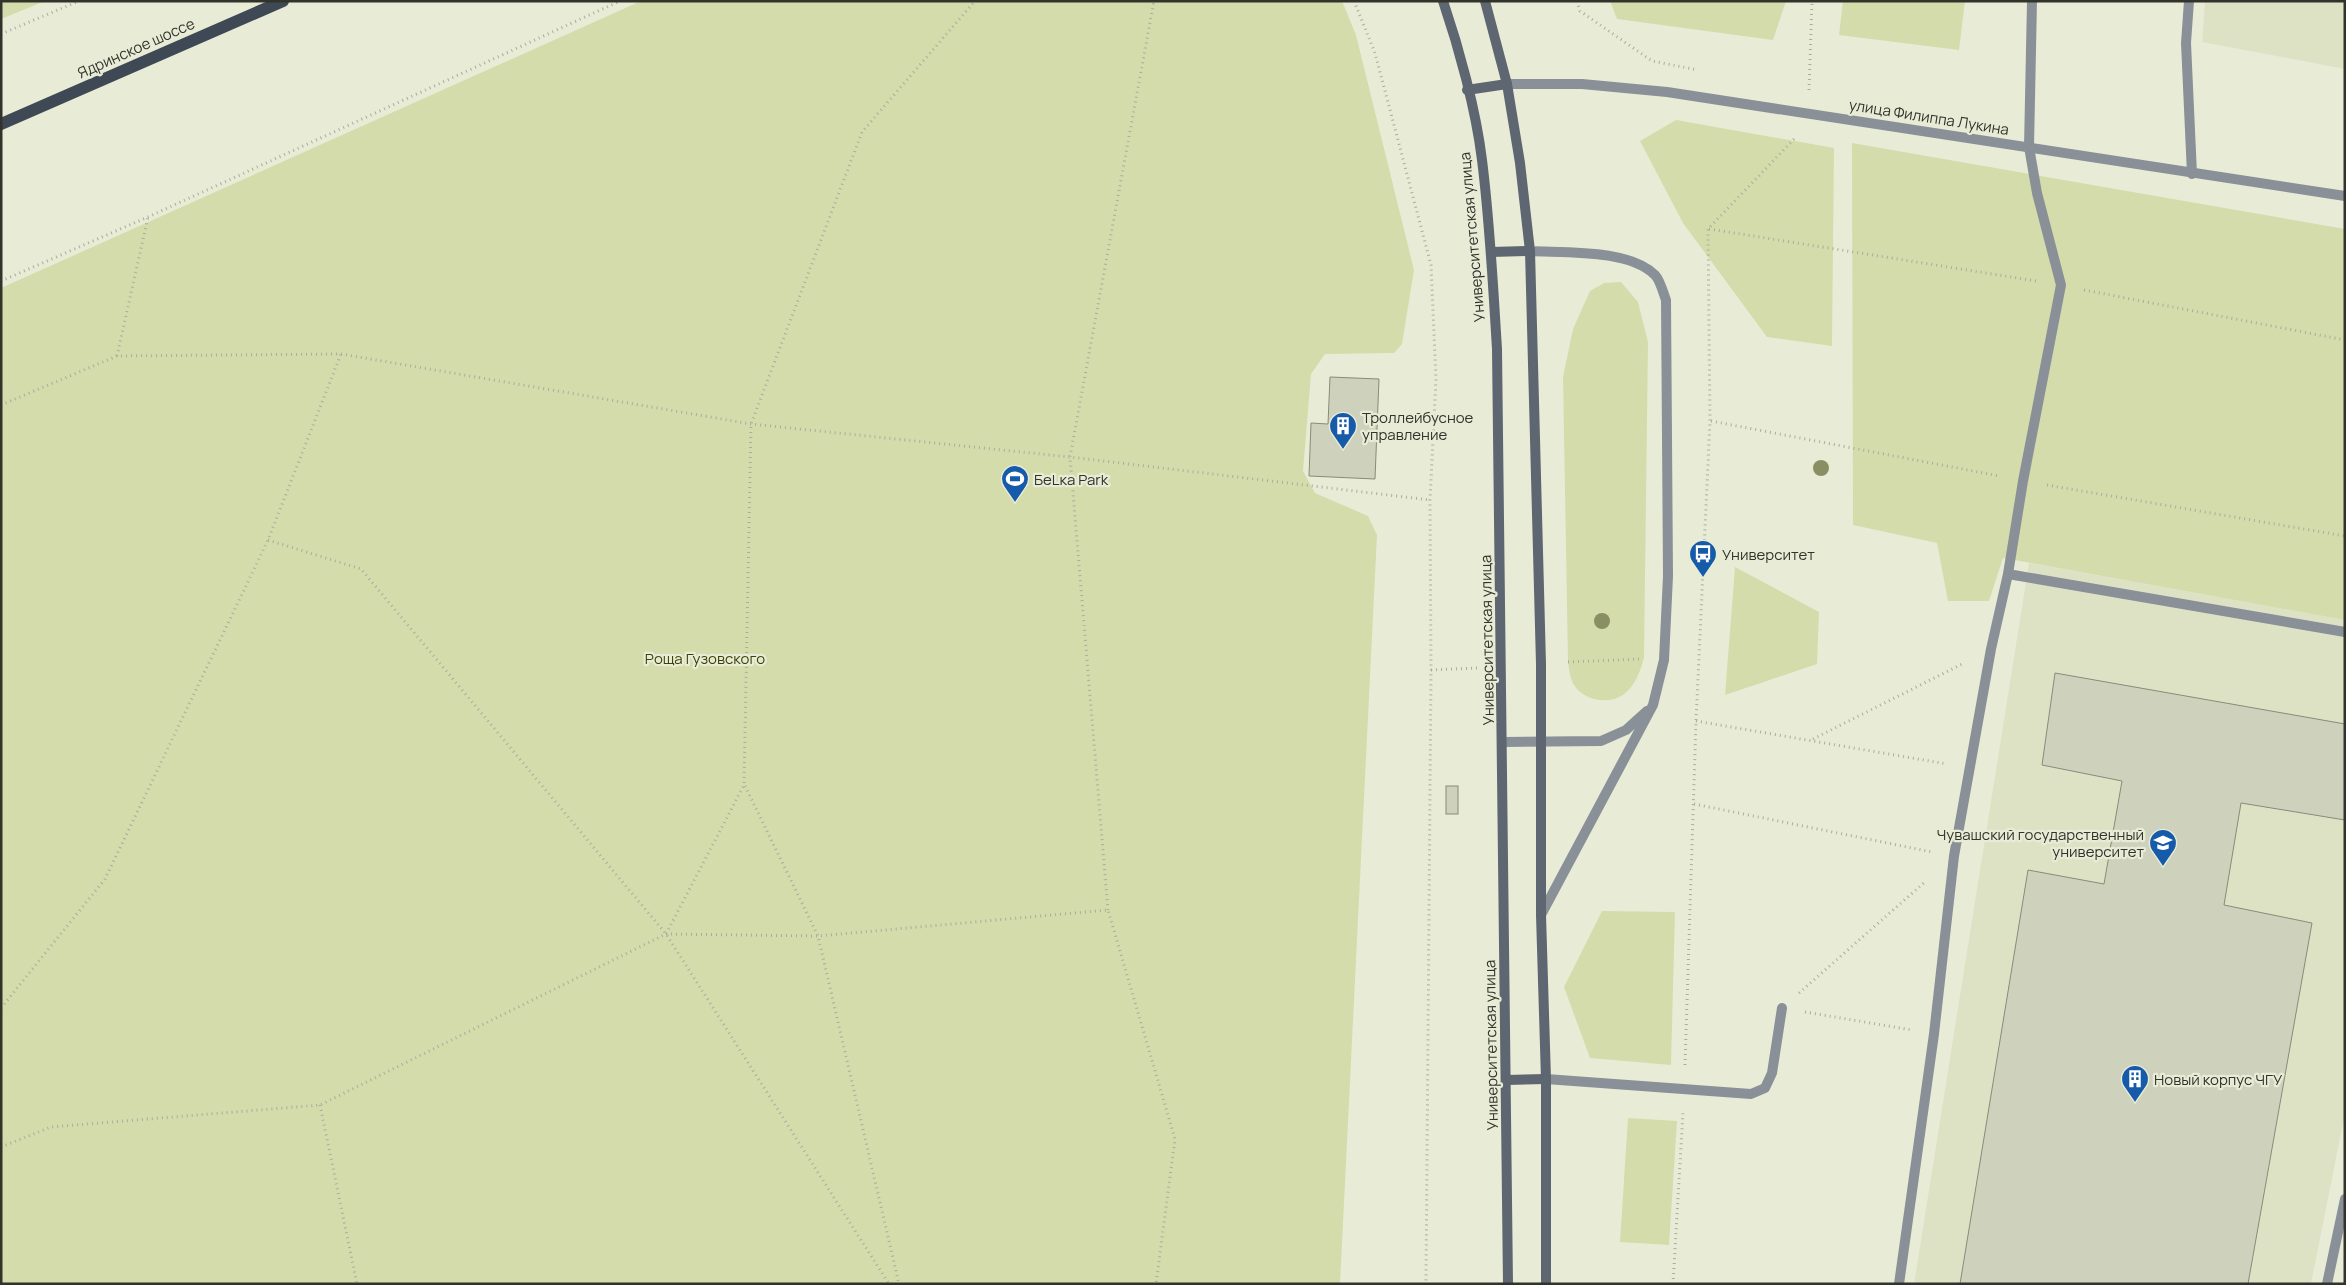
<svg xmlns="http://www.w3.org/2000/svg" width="2346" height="1285" font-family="Manrope,sans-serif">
<rect width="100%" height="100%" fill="#e8ecd6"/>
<g fill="#dee2c5">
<path d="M 2205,1 L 2345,1 L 2345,69 L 2202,42 Z"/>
<path d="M 2029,563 L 2345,620 L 2345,1113 L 2311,1284 L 1914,1284 Z"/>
</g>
<g fill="#d4dcac">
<path d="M 1,1 L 45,1 L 1,19 Z"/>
<path d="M 641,1 L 1342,1 L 1356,35 L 1414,270 L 1402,344 L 1394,353 L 1325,354 L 1311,374 L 1303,471 L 1315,493 L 1368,516 L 1377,535 L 1340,1284 L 1,1284 L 1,288 Z"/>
<path d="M 1610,1 L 1786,1 L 1773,40 L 1617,19 Z"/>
<path d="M 1843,1 L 1965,1 L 1959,50 L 1839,35 Z"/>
<path d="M 1676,120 L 1834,148 L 1832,346 L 1767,337 L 1683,223 L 1640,141 Z"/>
<path d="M 1852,143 L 2345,229 L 2345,620 L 2003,558 L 1989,601 L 1948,601 L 1937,543 L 1853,525 Z"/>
<path d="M 1621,282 L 1638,302 L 1648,342 L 1644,658 C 1640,672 1635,686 1623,695 C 1608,705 1583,700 1574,685 C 1570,679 1569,669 1568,662 L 1563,377 L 1573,329 L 1590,291 L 1604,283 Z"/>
<path d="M 1735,567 L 1819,612 L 1817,664 L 1725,695 Z"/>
<path d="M 1602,911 L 1675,912 L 1671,1065 L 1590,1058 L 1564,987 Z"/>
<path d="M 1628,1118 L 1677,1121 L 1669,1245 L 1620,1242 Z"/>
</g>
<g fill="#ced2bc" stroke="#888b77">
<path d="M 1330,377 L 1379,379 L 1375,479 L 1309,476 L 1311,423 L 1328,424 Z"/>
<path d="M 2055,673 L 2345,724 L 2345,820 L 2241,803 L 2224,905 L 2312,923 L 2248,1284 L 1960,1284 L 2028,870 L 2104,884 L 2122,781 L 2042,765 Z"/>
<rect x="1446" y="786" width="12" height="28"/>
</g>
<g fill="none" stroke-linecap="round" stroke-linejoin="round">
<g stroke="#aaad9c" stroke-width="3" stroke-dasharray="1 4" stroke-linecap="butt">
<path d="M 1354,1 L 1375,53 L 1431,265 L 1436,379 L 1430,500 L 1431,670 L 1426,1284"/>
<path d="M 1577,1 L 1580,11 L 1652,61 L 1698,70"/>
<path d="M 1,34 L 79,1"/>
<path d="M 1809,90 L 1812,1"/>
<path d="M 1709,229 L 2036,281"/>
<path d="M 1,281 L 148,217 L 620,1"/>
<path d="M 2084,290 L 2345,340"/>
<path d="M 117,356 L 148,217"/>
<path d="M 1,405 L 117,356 L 341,354 L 751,424 L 1070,457 L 1430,500"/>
<path d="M 1711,421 L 1999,476"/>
<path d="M 2047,485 L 2345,536"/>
<path d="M 268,540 L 361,569 L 666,934 L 889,1284"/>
<path d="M 1568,662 L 1640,659"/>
<path d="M 1431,670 L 1477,668"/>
<path d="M 1696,721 L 1947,764"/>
<path d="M 1813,739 L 1964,663"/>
<path d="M 745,786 L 818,936 L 899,1284"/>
<path d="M 1694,804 L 1932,852"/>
<path d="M 1108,910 L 1070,457 L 1154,1"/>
<path d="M 666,934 L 818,936 L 1108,910 L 1175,1139 L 1156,1284"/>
<path d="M 1799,993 L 1926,881"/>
<path d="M 1,1008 L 105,879 L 268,540 L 341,354"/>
<path d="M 1805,1012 L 1912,1030"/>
<path d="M 1685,1065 L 1696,721 L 1710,421 L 1708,229 L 1796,137"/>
<path d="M 320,1105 L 357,1284"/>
<path d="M 1,1147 L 51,1127 L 320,1105 L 666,934 L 744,785 L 751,424 L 862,132 L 975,1"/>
<path d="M 1673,1284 L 1683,1112"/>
</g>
<g stroke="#8a9098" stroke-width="10">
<path d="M 2189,1 L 2186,43 L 2192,174"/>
<path d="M 1530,251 C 1565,253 1629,249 1655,275 C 1660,280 1663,292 1666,300 L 1668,576 L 1664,660 L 1653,705 L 1541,915"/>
<path d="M 2008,574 L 2345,632"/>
<path d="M 1503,742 L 1601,741 L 1626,730 L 1647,711"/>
<path d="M 1546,1079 L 1751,1094 L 1765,1088 L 1772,1073 L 1782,1008"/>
<path d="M 1899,1284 L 1934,1034 L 1954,856 L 1991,649 L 2008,574 L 2023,481 L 2061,285 L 2037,193 L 2029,147 L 2032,1"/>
<path d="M 2327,1284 L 2345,1199"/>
</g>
<path stroke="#8a9098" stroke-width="10" d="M 1507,84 L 1582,84 L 1667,92 L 2345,196"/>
<g stroke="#5e6671" stroke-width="10">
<path d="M 1443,1 C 1459,48 1476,110 1482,160 C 1490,223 1493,286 1497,349 L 1508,1284"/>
<path d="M 1485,1 L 1507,84 L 1520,163 L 1530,251 L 1541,664 L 1541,915 L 1546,1079 L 1546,1284"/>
<path d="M 1467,90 L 1507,84"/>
<path d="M 1491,252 L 1530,251"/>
<path d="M 1506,1080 L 1546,1079"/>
</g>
<path stroke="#3f4955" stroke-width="12" d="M 1,124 L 283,1"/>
</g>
<g fill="#8a8f63">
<circle cx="1821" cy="468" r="8"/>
<circle cx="1602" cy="621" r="8"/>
</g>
<defs>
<symbol id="building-pin" viewBox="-11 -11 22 30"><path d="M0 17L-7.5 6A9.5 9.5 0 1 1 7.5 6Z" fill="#165aaa" stroke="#e8ecd6"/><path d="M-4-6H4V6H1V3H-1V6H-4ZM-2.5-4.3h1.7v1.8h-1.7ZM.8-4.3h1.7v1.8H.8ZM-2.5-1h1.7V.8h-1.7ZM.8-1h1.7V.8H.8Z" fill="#fff"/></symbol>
<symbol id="stadium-pin" viewBox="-11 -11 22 30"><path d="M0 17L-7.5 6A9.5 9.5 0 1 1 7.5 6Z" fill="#165aaa" stroke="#e8ecd6"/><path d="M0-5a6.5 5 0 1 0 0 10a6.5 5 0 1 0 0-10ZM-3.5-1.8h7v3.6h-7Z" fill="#fff"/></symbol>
<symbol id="bus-pin" viewBox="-11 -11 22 30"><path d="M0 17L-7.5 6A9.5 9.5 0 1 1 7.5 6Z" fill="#165aaa" stroke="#e8ecd6"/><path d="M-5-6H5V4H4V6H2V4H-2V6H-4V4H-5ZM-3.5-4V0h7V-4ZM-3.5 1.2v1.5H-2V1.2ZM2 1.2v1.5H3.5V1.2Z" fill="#fff"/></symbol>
<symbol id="university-pin" viewBox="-11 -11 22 30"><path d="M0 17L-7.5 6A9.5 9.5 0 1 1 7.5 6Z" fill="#165aaa" stroke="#e8ecd6"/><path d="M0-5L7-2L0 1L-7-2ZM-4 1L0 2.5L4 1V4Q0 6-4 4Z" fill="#fff"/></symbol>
</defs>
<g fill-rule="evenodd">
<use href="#building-pin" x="1327" y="410" width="32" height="43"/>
<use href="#stadium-pin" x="999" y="463" width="32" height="43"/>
<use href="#bus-pin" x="1687" y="538" width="32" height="43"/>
<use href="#university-pin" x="2147" y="827" width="32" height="43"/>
<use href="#building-pin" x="2119" y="1063" width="32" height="43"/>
</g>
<g text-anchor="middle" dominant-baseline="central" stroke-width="4.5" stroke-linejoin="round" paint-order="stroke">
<g font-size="15" fill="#32332b" stroke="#e8ecd6">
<text transform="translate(136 48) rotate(-24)">Ядринское шоссе</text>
<text transform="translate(1929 117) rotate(9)">улица Филиппа Лукина</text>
<text transform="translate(1472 237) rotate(-95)">Университетская улица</text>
<text transform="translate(1487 640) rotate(-91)">Университетская улица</text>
<text transform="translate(1491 1045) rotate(-91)">Университетская улица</text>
</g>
<g font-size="15" fill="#32332b" stroke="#e8ecd6" text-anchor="start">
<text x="1362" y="417">Троллейбусное<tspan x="1362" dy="17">управление</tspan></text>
<text x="1034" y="479">БeLка Park</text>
<text x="1722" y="554">Университет</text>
<text x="2144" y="834" text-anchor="end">Чувашский государственный<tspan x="2144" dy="17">университет</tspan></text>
<text x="2154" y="1079">Новый корпус ЧГУ</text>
</g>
<g font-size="15" fill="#3e4305" stroke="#e8ecd6">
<text x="705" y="658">Роща Гузовского</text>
</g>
</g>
<rect width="2346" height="1285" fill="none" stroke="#32332b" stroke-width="5"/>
</svg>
